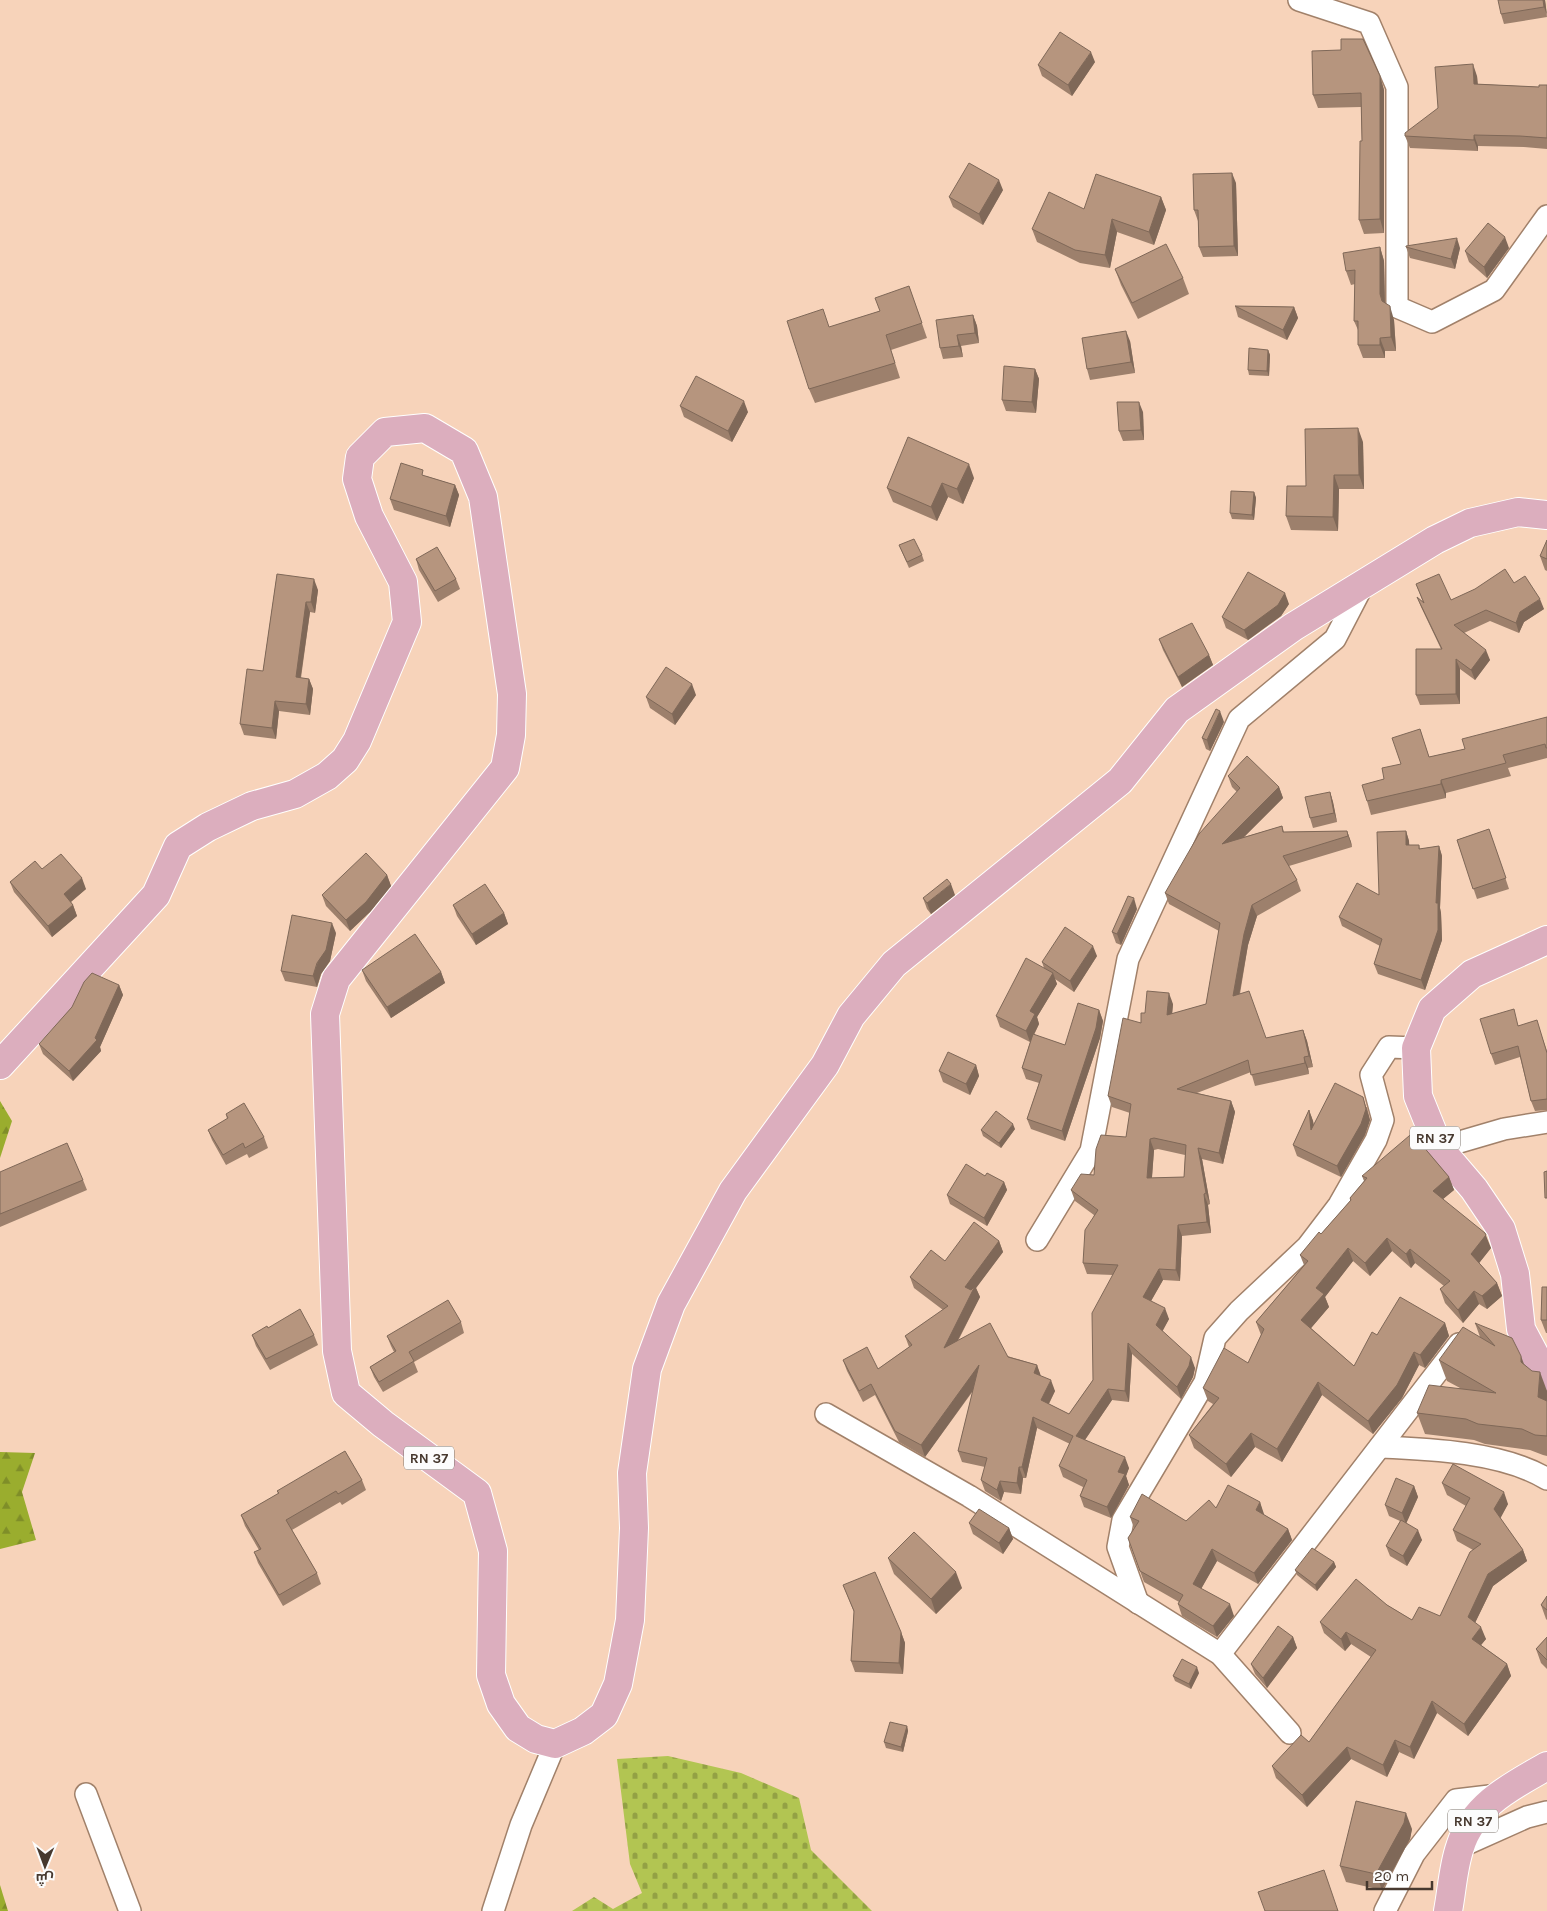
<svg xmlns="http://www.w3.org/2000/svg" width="1547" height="1911" font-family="Karla,Cairo,sans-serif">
<defs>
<pattern id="forest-firs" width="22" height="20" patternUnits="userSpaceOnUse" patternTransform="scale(1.25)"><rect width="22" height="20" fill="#9aad2e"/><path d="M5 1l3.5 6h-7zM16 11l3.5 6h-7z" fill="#7f8e28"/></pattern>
<pattern id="cemetery-stones" width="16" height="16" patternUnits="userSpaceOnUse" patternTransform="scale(1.25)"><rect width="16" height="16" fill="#b2c552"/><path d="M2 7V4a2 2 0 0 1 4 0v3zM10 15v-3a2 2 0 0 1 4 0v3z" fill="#93a144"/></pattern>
</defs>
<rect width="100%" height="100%" fill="#f7d3ba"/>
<g fill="url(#forest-firs)">
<path d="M 0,1101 L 12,1121 L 0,1158 Z"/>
<path d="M 0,1452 L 35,1453 L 22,1492 L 36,1540 L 0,1549 Z"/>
<path d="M 0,1885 L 8,1911 L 0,1911 Z"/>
</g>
<path fill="url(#cemetery-stones)" d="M 668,1756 L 741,1773 L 799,1798 L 811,1850 L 872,1911 L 572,1911 L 594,1897 L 613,1909 L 642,1893 L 630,1864 L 617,1759 Z"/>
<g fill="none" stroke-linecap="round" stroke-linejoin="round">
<defs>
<g id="minor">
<path d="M 1299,0 L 1369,23 L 1397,87 L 1397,307 L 1432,322 L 1494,290 L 1547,216"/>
<path d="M 1439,1148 L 1504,1129 L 1547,1122"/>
<path d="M 1037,1240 L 1091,1151 L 1128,959 L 1239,719 L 1335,639 L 1363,585"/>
<path d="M 826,1414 L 969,1496 L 1220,1654 L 1290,1733"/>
<path d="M 1380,1447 C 1430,1449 1503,1452 1547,1479"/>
<path d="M 1138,1603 L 1118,1547 L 1123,1520 L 1205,1382 L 1215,1338 L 1239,1311 L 1307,1247 L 1339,1205 L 1376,1140 L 1383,1120 L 1371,1075 L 1389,1047 L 1416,1048"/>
<path d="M 1220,1654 L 1459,1344"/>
<path d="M 86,1794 L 130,1911"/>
<path d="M 1460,1847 L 1527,1817 L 1547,1812"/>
<path d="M 493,1911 L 521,1825 L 555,1744"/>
<path d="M 1385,1911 L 1414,1854 L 1456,1800 L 1498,1795"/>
</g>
<g id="primary">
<path d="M 1547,940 L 1472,974 L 1432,1009 L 1416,1048 L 1418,1096 L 1439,1148 L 1474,1189 L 1501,1229 L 1515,1274 L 1521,1329 L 1547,1378"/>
<path d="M 0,1065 L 156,895 L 178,846 L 208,827 L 252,806 L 295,794 L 327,776 L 345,760 L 357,741 L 407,622 L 403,582 L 369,516 L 357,479 L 360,457 L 385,432 L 425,428 L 464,451 L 483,497 L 512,694 L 511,735 L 505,768 L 336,979 L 325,1014 L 337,1351 L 346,1393 L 383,1424 L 477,1493 L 493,1551 L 491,1675 L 501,1704 L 518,1728 L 536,1739 L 555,1744 L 583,1731 L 604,1715 L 618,1684 L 630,1620 L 634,1528 L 632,1473 L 647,1369 L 671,1304 L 733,1191 L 825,1065 L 851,1016 L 894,964 L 1120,781 L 1177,710 L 1293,627 L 1435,540 L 1470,523 L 1518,512 L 1547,515"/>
<path d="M 1448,1911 C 1452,1890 1453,1867 1460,1847 C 1473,1805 1512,1786 1547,1766"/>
</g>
</defs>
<use href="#minor" stroke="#a1816a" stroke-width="24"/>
<use href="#primary" stroke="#fff" stroke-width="30"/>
<use href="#minor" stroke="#fff" stroke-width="21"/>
<use href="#primary" stroke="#dcaebe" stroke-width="28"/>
</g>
<g fill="#9d806c" fill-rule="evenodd">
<path d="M 1545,0 L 1547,17 L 1504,24 L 1501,14 Z"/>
<path d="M 1095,62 L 1072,96 L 1042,76 L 1038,65 Z"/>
<path d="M 1380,76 L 1384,90 L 1384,233 L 1364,234 L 1359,220 L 1362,141 L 1361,107 L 1318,108 L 1313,95 Z"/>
<path d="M 1477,76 L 1478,84 L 1539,87 L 1547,85 L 1547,149 L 1524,147 L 1478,146 L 1478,151 L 1410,148 L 1405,136 Z"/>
<path d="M 1236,183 L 1238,256 L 1203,257 L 1199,247 L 1198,221 L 1194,210 Z"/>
<path d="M 1003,190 L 983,225 L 953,207 L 949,197 Z"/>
<path d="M 1161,197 L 1166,210 L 1154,245 L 1117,232 L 1110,268 L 1080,263 L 1037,242 L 1032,229 L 1084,209 Z"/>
<path d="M 1380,247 L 1384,261 L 1385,303 L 1394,320 L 1396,351 L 1385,351 L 1385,358 L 1363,358 L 1358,345 L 1358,330 L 1354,321 L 1355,284 L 1351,285 L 1346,271 Z"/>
<path d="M 1406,247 L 1460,248 L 1455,269 L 1410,258 Z"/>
<path d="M 1509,248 L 1487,278 L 1469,262 L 1465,251 Z"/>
<path d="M 1115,269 L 1183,278 L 1189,294 L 1138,319 L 1121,285 Z"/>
<path d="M 909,286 L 927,338 L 891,350 L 900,378 L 815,403 L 809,389 L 830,327 L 880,311 Z"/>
<path d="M 1235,306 L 1294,307 L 1298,318 L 1287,340 L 1238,317 Z"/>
<path d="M 973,315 L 977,326 L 979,343 L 961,346 L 963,357 L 943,359 L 940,348 Z"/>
<path d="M 1130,341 L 1135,373 L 1090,380 L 1087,369 Z"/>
<path d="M 1268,350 L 1270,355 L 1269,376 L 1249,375 L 1248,370 Z"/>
<path d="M 1035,369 L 1039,379 L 1036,413 L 1006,411 L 1002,400 Z"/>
<path d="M 680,406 L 748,412 L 732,442 L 684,417 Z"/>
<path d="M 1143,412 L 1144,440 L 1123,441 L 1119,431 Z"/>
<path d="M 1363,442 L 1364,489 L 1339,489 L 1338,531 L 1291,530 L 1286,516 L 1306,486 Z"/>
<path d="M 426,476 L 455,485 L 459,495 L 450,527 L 394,510 L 390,499 Z"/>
<path d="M 974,478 L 963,504 L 948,497 L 937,521 L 893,502 L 887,488 Z"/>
<path d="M 1254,492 L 1256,498 L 1254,520 L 1232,519 L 1230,513 Z"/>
<path d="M 1547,540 L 1547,571 L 1545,570 L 1540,556 Z"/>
<path d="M 899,545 L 922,555 L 924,561 L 909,568 Z"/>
<path d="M 416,559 L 456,579 L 460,589 L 438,602 L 419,570 Z"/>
<path d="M 277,574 L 318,590 L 315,613 L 310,612 L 301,678 L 309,679 L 313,689 L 310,715 L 279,711 L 276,739 L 244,735 L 240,724 L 263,671 Z"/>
<path d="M 1514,583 L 1544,609 L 1524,622 L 1519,633 L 1490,621 L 1464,633 L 1490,660 L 1475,680 L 1460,669 L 1460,704 L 1420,705 L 1416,695 L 1441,649 L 1421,607 L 1417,597 L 1423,602 L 1416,584 L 1451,600 Z"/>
<path d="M 1289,604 L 1281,616 L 1248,640 L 1226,628 L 1222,617 Z"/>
<path d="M 1159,639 L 1209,655 L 1213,665 L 1182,687 L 1163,650 Z"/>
<path d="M 696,695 L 675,725 L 650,708 L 646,697 Z"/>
<path d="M 1547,717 L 1547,758 L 1508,768 L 1511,776 L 1446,793 L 1446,798 L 1371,815 L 1367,801 L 1384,779 L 1401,764 L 1420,729 L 1429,757 L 1465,749 Z"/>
<path d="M 1224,722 L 1210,751 L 1206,749 L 1202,738 Z"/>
<path d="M 1228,776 L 1279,787 L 1283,798 L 1244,837 L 1282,826 L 1284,832 L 1347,831 L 1351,842 L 1352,847 L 1289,866 L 1297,880 L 1301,891 L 1257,916 L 1248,945 L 1240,994 L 1266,1038 L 1303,1030 L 1307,1041 L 1313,1067 L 1308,1068 L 1309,1074 L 1255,1086 L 1251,1072 L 1197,1093 L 1231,1101 L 1235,1112 L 1223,1164 L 1202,1159 L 1210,1204 L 1208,1205 L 1211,1233 L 1182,1236 L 1180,1281 L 1163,1280 L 1151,1301 L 1169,1319 L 1162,1331 L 1195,1368 L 1193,1377 L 1181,1399 L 1132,1354 L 1129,1402 L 1112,1400 L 1085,1440 L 1129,1468 L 1126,1476 L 1129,1485 L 1111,1518 L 1084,1507 L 1080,1496 L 1083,1487 L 1063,1477 L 1059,1466 L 1070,1444 L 1037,1428 L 1026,1478 L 1023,1478 L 1021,1494 L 1004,1492 L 1001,1501 L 985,1491 L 981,1480 L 985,1467 L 962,1462 L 958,1451 L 973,1391 L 925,1457 L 899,1442 L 875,1395 L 863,1402 L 847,1371 L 843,1360 L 878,1369 L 909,1347 L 905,1336 L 943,1310 L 914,1288 L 910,1277 L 945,1261 L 999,1241 L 1003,1252 L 976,1288 L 980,1297 L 958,1341 L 1037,1365 L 1040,1375 L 1055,1391 L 1049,1404 L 1069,1414 L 1093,1380 L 1113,1275 L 1087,1274 L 1083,1263 L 1094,1215 L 1075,1201 L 1071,1190 L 1094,1175 L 1126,1137 L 1130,1113 L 1112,1107 L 1108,1096 L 1145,1013 L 1173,1004 L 1172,1014 L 1206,1004 L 1219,931 L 1169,904 L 1165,893 L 1237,792 L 1232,787 ZM 1158,1149 L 1185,1155 L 1184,1177 L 1152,1178 L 1154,1150 Z"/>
<path d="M 1330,792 L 1333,802 L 1337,822 L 1313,828 L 1310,818 Z"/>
<path d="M 1489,829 L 1509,889 L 1477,899 L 1457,840 Z"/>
<path d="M 1406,831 L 1409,841 L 1409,845 L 1419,845 L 1420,849 L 1439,846 L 1442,856 L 1440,908 L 1441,913 L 1442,940 L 1425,990 L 1378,974 L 1374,964 L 1380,946 L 1342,926 L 1339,917 L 1379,895 Z"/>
<path d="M 42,869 L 86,889 L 71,902 L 73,905 L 77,916 L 52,937 L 14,892 L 10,882 Z"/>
<path d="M 387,875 L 391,886 L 370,912 L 350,931 L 326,906 L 322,895 Z"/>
<path d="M 955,895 L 931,914 L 927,909 L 923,898 Z"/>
<path d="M 453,905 L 504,913 L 508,924 L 476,945 L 457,916 Z"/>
<path d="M 1137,909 L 1121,945 L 1116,943 L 1112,932 Z"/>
<path d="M 336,933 L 330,961 L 321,974 L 317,987 L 285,981 L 281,971 Z"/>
<path d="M 1097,956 L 1074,992 L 1055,979 L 1057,984 L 1037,1017 L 1039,1024 L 1034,1035 L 1065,1045 L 1099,1010 L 1103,1021 L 1100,1038 L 1065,1141 L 1031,1129 L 1027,1119 L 1039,1083 L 1026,1079 L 1022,1068 L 1031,1039 L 1030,1042 L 1000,1027 L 996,1016 L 1044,968 L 1042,962 Z"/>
<path d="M 362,970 L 441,972 L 445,983 L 391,1018 L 366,981 Z"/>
<path d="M 119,985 L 123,995 L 100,1047 L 101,1051 L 73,1081 L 43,1054 L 39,1044 L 72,1007 Z"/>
<path d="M 1519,1025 L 1540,1031 L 1547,1051 L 1547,1110 L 1535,1111 L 1531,1101 L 1520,1057 L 1495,1065 L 1491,1054 Z"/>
<path d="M 976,1065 L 979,1076 L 970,1095 L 943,1082 L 939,1071 Z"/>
<path d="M 1367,1107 L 1370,1120 L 1365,1135 L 1341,1177 L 1297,1156 L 1293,1145 L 1309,1110 L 1313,1121 L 1314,1125 Z"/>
<path d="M 226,1114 L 264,1137 L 268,1148 L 249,1158 L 247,1154 L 226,1165 L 212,1140 L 208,1130 L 227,1119 Z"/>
<path d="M 1015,1129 L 1001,1148 L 983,1136 L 981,1130 Z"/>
<path d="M 1422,1145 L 1449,1177 L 1454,1190 L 1443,1199 L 1491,1248 L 1479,1263 L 1497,1283 L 1502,1296 L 1487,1309 L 1479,1304 L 1463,1323 L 1445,1303 L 1440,1289 L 1444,1286 L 1415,1263 L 1411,1268 L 1392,1251 L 1370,1276 L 1353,1261 L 1325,1297 L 1329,1307 L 1311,1328 L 1354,1366 L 1377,1335 L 1445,1323 L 1449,1336 L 1425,1368 L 1419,1365 L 1402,1398 L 1373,1434 L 1322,1395 L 1282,1462 L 1255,1447 L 1231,1477 L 1194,1448 L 1189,1435 L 1213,1404 L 1208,1401 L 1203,1388 L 1248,1363 L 1261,1335 L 1256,1322 L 1304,1265 L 1300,1255 L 1321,1234 L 1350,1201 L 1350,1198 L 1364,1181 L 1362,1176 Z"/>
<path d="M 0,1172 L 83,1180 L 87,1190 L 0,1227 Z"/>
<path d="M 1004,1182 L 1007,1190 L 987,1226 L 950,1204 L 947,1195 Z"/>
<path d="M 1547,1287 L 1547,1333 L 1546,1333 L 1541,1320 Z"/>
<path d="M 461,1322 L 464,1333 L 414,1362 L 418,1372 L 383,1392 L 374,1377 L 370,1367 L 394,1352 L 391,1346 L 387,1336 Z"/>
<path d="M 1475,1323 L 1525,1365 L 1547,1391 L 1547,1456 L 1543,1455 L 1530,1450 L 1485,1444 L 1474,1440 L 1425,1434 L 1417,1413 L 1460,1388 L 1447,1381 L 1439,1360 L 1480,1337 Z"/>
<path d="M 268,1328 L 314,1335 L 318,1345 L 270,1370 L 256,1346 L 252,1335 Z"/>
<path d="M 362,1480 L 366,1490 L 342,1505 L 340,1502 L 292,1530 L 317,1573 L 321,1584 L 283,1606 L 258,1563 L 254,1552 L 259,1550 L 245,1526 L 241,1515 L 278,1494 L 277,1491 Z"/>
<path d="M 1442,1483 L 1508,1504 L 1500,1518 L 1523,1550 L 1527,1561 L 1493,1586 L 1475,1623 L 1486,1639 L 1481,1645 L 1507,1664 L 1511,1676 L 1468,1736 L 1437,1713 L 1414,1759 L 1399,1752 L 1387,1777 L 1351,1759 L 1307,1807 L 1276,1778 L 1272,1766 L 1309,1742 L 1371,1657 L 1351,1644 L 1345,1651 L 1324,1633 L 1320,1622 L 1387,1605 L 1412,1620 L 1440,1616 L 1473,1550 L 1457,1541 L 1453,1530 L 1466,1506 L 1447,1495 Z"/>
<path d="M 1414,1486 L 1418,1497 L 1406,1523 L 1422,1540 L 1407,1566 L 1390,1556 L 1386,1546 L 1400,1521 L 1389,1516 L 1385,1505 Z"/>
<path d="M 1260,1502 L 1263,1514 L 1288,1529 L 1292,1540 L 1258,1584 L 1217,1561 L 1201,1589 L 1234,1616 L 1217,1637 L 1182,1616 L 1178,1604 L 1179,1602 L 1144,1582 L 1128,1538 L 1134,1528 L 1130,1517 L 1186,1521 L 1216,1508 Z"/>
<path d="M 969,1523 L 1009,1528 L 1013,1539 L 1003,1554 L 973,1534 Z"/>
<path d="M 888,1558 L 962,1588 L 936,1614 L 894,1574 Z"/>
<path d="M 1334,1562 L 1336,1567 L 1317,1591 L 1297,1575 L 1295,1570 Z"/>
<path d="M 843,1585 L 901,1632 L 905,1643 L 903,1674 L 855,1672 L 851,1661 L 854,1612 Z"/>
<path d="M 1547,1596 L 1547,1620 L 1546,1619 L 1541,1605 Z"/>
<path d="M 1293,1637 L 1297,1648 L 1267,1688 L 1255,1674 L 1251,1664 Z"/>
<path d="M 1547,1637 L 1547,1669 L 1541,1663 L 1536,1649 Z"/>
<path d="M 1199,1673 L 1191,1689 L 1175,1681 L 1173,1676 Z"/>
<path d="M 907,1726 L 908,1731 L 903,1752 L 886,1748 L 884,1742 Z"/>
<path d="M 1412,1829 L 1410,1839 L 1382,1890 L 1346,1882 L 1340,1866 Z"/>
</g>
<g fill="#7f6858">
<path d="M 1543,0 L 1545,0 L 1547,15 L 1544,7 Z"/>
<path d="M 1091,52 L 1095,62 L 1072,96 L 1068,85 Z"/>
<path d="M 1473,64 L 1477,76 L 1478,95 L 1474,84 Z"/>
<path d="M 1380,76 L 1384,90 L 1384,233 L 1380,219 Z"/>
<path d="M 1474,135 L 1478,146 L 1478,151 L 1474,140 Z"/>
<path d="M 1232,173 L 1236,183 L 1238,256 L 1234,246 Z"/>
<path d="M 999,180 L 1003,190 L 983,225 L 979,214 Z"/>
<path d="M 1161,197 L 1166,210 L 1154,245 L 1149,232 Z"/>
<path d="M 1112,219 L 1117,232 L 1110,268 L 1105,255 Z"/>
<path d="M 1505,237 L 1509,248 L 1487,278 L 1484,267 Z"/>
<path d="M 1457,238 L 1460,248 L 1455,269 L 1451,259 Z"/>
<path d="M 1380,247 L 1384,261 L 1385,308 L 1380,294 Z"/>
<path d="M 1390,306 L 1394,320 L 1396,351 L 1391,337 Z"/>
<path d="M 1294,307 L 1298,318 L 1287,340 L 1283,330 Z"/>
<path d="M 973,315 L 977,326 L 979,343 L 975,333 Z"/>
<path d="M 1126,331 L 1130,341 L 1135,373 L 1131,362 Z"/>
<path d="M 957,335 L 961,346 L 963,357 L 959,346 Z"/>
<path d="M 1380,338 L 1385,351 L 1385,358 L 1380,345 Z"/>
<path d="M 1268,350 L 1270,355 L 1269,376 L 1267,371 Z"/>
<path d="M 1035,369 L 1039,379 L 1036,413 L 1032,402 Z"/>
<path d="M 744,401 L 748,412 L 732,442 L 728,431 Z"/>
<path d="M 1139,402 L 1143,412 L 1144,440 L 1141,430 Z"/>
<path d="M 1358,428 L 1363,442 L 1364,489 L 1359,475 Z"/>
<path d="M 969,464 L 974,478 L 963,504 L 957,489 Z"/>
<path d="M 1334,475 L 1339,489 L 1338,531 L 1333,517 Z"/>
<path d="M 942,483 L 948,497 L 937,521 L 931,507 Z"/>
<path d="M 455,485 L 459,495 L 450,527 L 446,516 Z"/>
<path d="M 1254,492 L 1256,498 L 1254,520 L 1252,515 Z"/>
<path d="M 314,579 L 318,590 L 315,613 L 311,602 Z"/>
<path d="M 1285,593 L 1289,604 L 1281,616 L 1248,640 L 1244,630 Z"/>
<path d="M 1540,599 L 1544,609 L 1524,622 L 1519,633 L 1516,623 L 1520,612 Z"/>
<path d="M 306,602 L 310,612 L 299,688 L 296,677 Z"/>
<path d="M 1486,650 L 1490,660 L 1475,680 L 1471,670 Z"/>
<path d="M 1209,655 L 1213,665 L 1182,687 L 1178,677 Z"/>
<path d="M 1456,659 L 1460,669 L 1460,704 L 1456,694 Z"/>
<path d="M 309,679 L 313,689 L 310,715 L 306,704 Z"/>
<path d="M 692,684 L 696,695 L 675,725 L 672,714 Z"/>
<path d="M 275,701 L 279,711 L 276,739 L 272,728 Z"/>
<path d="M 1220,711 L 1224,722 L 1210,751 L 1207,740 Z"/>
<path d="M 1441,780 L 1446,793 L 1446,798 L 1441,784 Z"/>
<path d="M 1279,787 L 1283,798 L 1226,855 L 1222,844 Z"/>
<path d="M 1330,792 L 1333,802 L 1337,822 L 1334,813 Z"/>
<path d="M 1347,831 L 1351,842 L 1352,847 L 1348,836 Z"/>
<path d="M 1406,831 L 1409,841 L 1410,855 L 1406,845 Z"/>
<path d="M 1439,846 L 1442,856 L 1440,908 L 1441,913 L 1442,940 L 1425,990 L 1421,980 L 1436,903 Z"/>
<path d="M 387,875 L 391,886 L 370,912 L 350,931 L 346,920 Z"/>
<path d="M 82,878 L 86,889 L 67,905 L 64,894 Z"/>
<path d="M 951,884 L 955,895 L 931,914 L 927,903 Z"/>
<path d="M 1134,898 L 1137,909 L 1121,945 L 1117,934 Z"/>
<path d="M 73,905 L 77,916 L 52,937 L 48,926 Z"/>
<path d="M 1252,905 L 1257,916 L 1248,945 L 1237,1007 L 1233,996 L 1244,934 Z"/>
<path d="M 504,913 L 508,924 L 476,945 L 472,934 Z"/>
<path d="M 332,923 L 336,933 L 330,961 L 321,974 L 317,987 L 313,976 Z"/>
<path d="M 1093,946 L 1097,956 L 1074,992 L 1070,981 Z"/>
<path d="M 441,972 L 445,983 L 391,1018 L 387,1007 Z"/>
<path d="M 1053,973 L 1057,984 L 1037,1017 L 1039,1024 L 1030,1042 L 1026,1031 L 1030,1011 Z"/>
<path d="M 119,985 L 123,995 L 100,1047 L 101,1051 L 73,1081 L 69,1071 L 95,1038 Z"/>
<path d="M 1169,993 L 1173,1004 L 1171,1026 L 1167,1015 Z"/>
<path d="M 1099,1010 L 1103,1021 L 1100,1038 L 1065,1141 L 1062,1131 Z"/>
<path d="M 1303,1030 L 1307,1041 L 1313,1067 L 1309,1056 Z"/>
<path d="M 1304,1057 L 1308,1068 L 1309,1074 L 1305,1063 Z"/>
<path d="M 976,1065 L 979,1076 L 970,1095 L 966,1084 Z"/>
<path d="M 1363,1097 L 1370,1120 L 1365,1135 L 1341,1177 L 1337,1166 Z"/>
<path d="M 1231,1101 L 1235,1112 L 1223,1164 L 1219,1153 Z"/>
<path d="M 1309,1110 L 1313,1121 L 1315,1140 L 1311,1130 Z"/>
<path d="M 1013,1124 L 1015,1129 L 1001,1148 L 999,1143 Z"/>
<path d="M 1150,1139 L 1154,1150 L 1151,1189 L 1147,1178 Z"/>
<path d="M 1198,1148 L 1202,1159 L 1210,1204 L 1206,1193 Z"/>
<path d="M 1449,1177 L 1454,1190 L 1437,1204 L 1433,1191 Z"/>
<path d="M 1004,1182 L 1007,1190 L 987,1226 L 984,1218 Z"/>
<path d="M 1204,1194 L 1208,1205 L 1211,1233 L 1207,1222 Z"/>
<path d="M 1178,1225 L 1182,1236 L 1180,1281 L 1176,1270 Z"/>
<path d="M 1485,1233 L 1491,1248 L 1476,1267 L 1471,1254 Z"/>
<path d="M 1387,1238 L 1392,1251 L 1370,1276 L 1365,1263 Z"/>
<path d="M 999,1241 L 1003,1252 L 976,1288 L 980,1297 L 948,1359 L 944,1348 L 965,1287 Z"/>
<path d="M 1348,1248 L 1353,1261 L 1325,1297 L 1329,1307 L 1306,1334 L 1301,1320 L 1316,1288 Z"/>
<path d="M 1410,1249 L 1415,1263 L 1411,1268 L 1406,1254 Z"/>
<path d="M 1159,1269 L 1163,1280 L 1147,1308 L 1143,1297 Z"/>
<path d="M 1497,1283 L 1502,1296 L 1487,1309 L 1482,1296 Z"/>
<path d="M 1474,1291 L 1479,1304 L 1463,1323 L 1458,1310 Z"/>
<path d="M 1165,1308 L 1169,1319 L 1160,1336 L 1156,1325 Z"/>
<path d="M 1445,1323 L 1449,1336 L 1425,1368 L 1420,1355 Z"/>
<path d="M 1128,1343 L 1132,1354 L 1129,1402 L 1125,1391 Z"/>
<path d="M 1414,1352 L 1419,1365 L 1402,1398 L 1373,1434 L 1368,1421 Z"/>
<path d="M 1521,1356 L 1529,1377 L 1521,1362 Z"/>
<path d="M 1191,1357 L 1195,1368 L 1193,1377 L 1181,1399 L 1177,1387 Z"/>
<path d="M 979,1365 L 983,1376 L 925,1457 L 921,1445 Z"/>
<path d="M 1037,1365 L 1041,1376 L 1034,1373 Z"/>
<path d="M 1540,1372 L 1547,1391 L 1547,1402 L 1538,1397 Z"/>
<path d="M 1051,1380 L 1055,1391 L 1045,1411 L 1041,1400 Z"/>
<path d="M 1318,1382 L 1322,1395 L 1282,1462 L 1277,1449 Z"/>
<path d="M 1108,1389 L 1112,1400 L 1080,1447 L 1076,1436 Z"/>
<path d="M 1033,1417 L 1037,1428 L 1026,1478 L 1022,1467 Z"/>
<path d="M 1251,1433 L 1255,1447 L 1231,1477 L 1226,1464 Z"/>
<path d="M 1125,1457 L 1129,1468 L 1126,1476 L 1129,1485 L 1111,1518 L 1107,1507 L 1118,1472 Z"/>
<path d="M 1019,1467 L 1023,1478 L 1021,1494 L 1017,1483 Z"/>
<path d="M 1000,1481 L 1004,1492 L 1001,1501 L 997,1490 Z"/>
<path d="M 1414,1486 L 1418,1497 L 1406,1524 L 1402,1513 Z"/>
<path d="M 1504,1492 L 1508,1504 L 1499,1521 L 1494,1509 Z"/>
<path d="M 1260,1502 L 1264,1514 L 1260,1521 L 1256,1510 Z"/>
<path d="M 1009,1528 L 1013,1539 L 1003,1554 L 999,1543 Z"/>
<path d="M 1288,1529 L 1292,1540 L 1258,1584 L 1254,1573 Z"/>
<path d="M 1418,1530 L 1422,1540 L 1407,1566 L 1403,1556 Z"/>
<path d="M 1212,1549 L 1217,1561 L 1197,1596 L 1193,1584 Z"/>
<path d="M 1523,1550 L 1527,1561 L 1493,1586 L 1472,1629 L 1468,1617 L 1488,1574 Z"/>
<path d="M 1334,1562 L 1336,1567 L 1317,1591 L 1315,1585 Z"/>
<path d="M 956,1572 L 962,1588 L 936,1614 L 931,1599 Z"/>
<path d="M 1230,1604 L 1234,1616 L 1217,1637 L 1213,1626 Z"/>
<path d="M 1481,1627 L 1486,1639 L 1476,1651 L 1472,1639 Z"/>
<path d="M 901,1632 L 905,1643 L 903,1674 L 899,1663 Z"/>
<path d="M 1346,1632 L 1351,1644 L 1345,1651 L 1341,1639 Z"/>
<path d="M 1293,1637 L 1297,1648 L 1267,1688 L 1263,1678 Z"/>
<path d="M 1507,1664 L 1511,1676 L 1468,1736 L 1464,1724 Z"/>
<path d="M 1197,1667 L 1199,1673 L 1191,1689 L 1189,1684 Z"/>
<path d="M 1432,1701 L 1437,1713 L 1414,1759 L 1410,1747 Z"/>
<path d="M 907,1726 L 908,1731 L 903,1752 L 901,1747 Z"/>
<path d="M 1395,1740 L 1399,1752 L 1387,1777 L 1383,1765 Z"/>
<path d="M 1347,1747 L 1351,1759 L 1307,1807 L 1302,1795 Z"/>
<path d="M 1406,1813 L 1412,1829 L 1410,1839 L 1382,1890 L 1376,1874 Z"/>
</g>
<g fill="#b6957e" stroke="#7f6858" fill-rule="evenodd">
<path d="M 1498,0 L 1543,0 L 1544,7 L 1501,14 Z"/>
<path d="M 1060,32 L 1091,52 L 1068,85 L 1038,65 Z"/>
<path d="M 1341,39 L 1363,39 L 1380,76 L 1380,219 L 1359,220 L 1360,141 L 1362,141 L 1361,93 L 1313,95 L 1312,51 L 1341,50 Z"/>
<path d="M 1473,64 L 1474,84 L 1539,87 L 1539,85 L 1547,85 L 1547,138 L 1520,136 L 1474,135 L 1474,140 L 1405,136 L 1405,133 L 1438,108 L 1435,67 Z"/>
<path d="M 969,163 L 999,180 L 979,214 L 949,197 Z"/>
<path d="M 1232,173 L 1234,246 L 1199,247 L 1198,210 L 1194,210 L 1193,174 Z"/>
<path d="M 1096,174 L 1161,197 L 1149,232 L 1112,219 L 1105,255 L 1075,250 L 1032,229 L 1049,192 L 1084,209 Z"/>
<path d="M 1488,223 L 1505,237 L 1484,267 L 1465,251 Z"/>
<path d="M 1457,238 L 1451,259 L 1406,247 L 1406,246 Z"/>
<path d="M 1166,244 L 1183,278 L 1132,303 L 1115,269 Z"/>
<path d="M 1380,247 L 1380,294 L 1382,301 L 1390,306 L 1391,337 L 1380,338 L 1380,345 L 1358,345 L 1358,321 L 1354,321 L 1355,270 L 1346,271 L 1343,253 Z"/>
<path d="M 909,286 L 922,323 L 886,335 L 895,363 L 809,389 L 787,321 L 823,309 L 829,327 L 880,311 L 875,298 Z"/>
<path d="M 1235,306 L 1294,307 L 1283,330 Z"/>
<path d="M 973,315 L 975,333 L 957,335 L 959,346 L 940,348 L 936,320 Z"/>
<path d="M 1126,331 L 1131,362 L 1087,369 L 1082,338 Z"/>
<path d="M 1249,348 L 1268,350 L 1267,371 L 1248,370 Z"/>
<path d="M 1004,366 L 1035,369 L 1032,402 L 1002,400 Z"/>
<path d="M 696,376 L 744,401 L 728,431 L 680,406 Z"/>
<path d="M 1117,402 L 1139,402 L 1141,430 L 1119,431 Z"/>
<path d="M 1358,428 L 1359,475 L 1334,475 L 1333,517 L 1286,516 L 1287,486 L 1306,486 L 1305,429 Z"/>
<path d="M 908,437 L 969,464 L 957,489 L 942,483 L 931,507 L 887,488 Z"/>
<path d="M 401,463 L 423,470 L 422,475 L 455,485 L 446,516 L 390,499 Z"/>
<path d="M 1231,491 L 1254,492 L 1252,515 L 1230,513 Z"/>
<path d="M 914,539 L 922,555 L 907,562 L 899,545 Z"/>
<path d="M 1547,540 L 1547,559 L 1540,556 Z"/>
<path d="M 437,547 L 456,579 L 435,591 L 416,559 Z"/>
<path d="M 1505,569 L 1514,583 L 1525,576 L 1540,599 L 1520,612 L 1516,623 L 1486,610 L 1454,625 L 1486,650 L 1471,670 L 1456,659 L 1456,694 L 1416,695 L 1416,649 L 1442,649 L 1417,597 L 1424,603 L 1416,584 L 1439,574 L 1451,600 L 1475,589 Z"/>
<path d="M 1248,572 L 1285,593 L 1278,605 L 1244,630 L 1222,617 Z"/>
<path d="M 277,574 L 314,579 L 311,602 L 306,602 L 296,677 L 309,679 L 306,704 L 275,701 L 272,728 L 240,724 L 247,669 L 263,671 Z"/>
<path d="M 1192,623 L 1209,655 L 1178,677 L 1159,639 Z"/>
<path d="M 666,667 L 692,684 L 672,714 L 646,697 Z"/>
<path d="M 1216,709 L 1220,711 L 1207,740 L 1202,738 Z"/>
<path d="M 1547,717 L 1547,748 L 1546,748 L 1545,744 L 1503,755 L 1506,763 L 1441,780 L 1441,784 L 1367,801 L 1362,785 L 1384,779 L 1382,768 L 1401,764 L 1392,738 L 1420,729 L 1429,757 L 1465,749 L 1462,739 Z"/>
<path d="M 1247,756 L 1279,787 L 1222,844 L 1282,826 L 1283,832 L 1347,831 L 1348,836 L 1283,856 L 1297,880 L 1252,905 L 1244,934 L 1233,996 L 1249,991 L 1266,1038 L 1303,1030 L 1309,1056 L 1304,1057 L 1305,1063 L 1251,1075 L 1248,1060 L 1177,1089 L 1231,1101 L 1219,1153 L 1198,1148 L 1206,1193 L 1204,1194 L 1207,1222 L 1178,1225 L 1176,1270 L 1159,1269 L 1143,1297 L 1165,1308 L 1156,1325 L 1191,1357 L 1189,1366 L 1177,1387 L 1128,1343 L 1125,1391 L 1108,1389 L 1076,1436 L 1125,1457 L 1118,1472 L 1125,1474 L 1107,1507 L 1080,1496 L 1087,1480 L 1059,1466 L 1073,1436 L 1033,1417 L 1022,1467 L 1019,1467 L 1017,1483 L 1000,1481 L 997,1490 L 981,1480 L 987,1458 L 958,1451 L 979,1365 L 921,1445 L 895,1431 L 871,1384 L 859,1391 L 843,1360 L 867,1347 L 878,1369 L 912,1345 L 905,1336 L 948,1306 L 910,1277 L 931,1250 L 945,1261 L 974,1222 L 999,1241 L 965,1287 L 971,1290 L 975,1286 L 944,1348 L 990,1323 L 1008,1357 L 1037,1365 L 1034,1373 L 1051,1380 L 1041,1400 L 1069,1414 L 1093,1380 L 1092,1313 L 1118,1265 L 1083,1263 L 1085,1230 L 1098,1210 L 1071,1190 L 1081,1174 L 1094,1175 L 1096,1149 L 1101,1135 L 1126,1137 L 1131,1104 L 1108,1096 L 1123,1018 L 1141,1023 L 1141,1013 L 1145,1013 L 1147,991 L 1169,993 L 1167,1015 L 1206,1004 L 1220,923 L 1165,893 L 1199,834 L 1240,788 L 1228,776 ZM 1154,1138 L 1186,1145 L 1184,1177 L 1147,1178 L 1150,1139 Z"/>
<path d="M 1330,792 L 1334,813 L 1310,818 L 1305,797 Z"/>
<path d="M 1489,829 L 1506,878 L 1473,889 L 1457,840 Z"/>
<path d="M 1406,831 L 1406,845 L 1419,845 L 1419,849 L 1439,846 L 1436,903 L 1438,903 L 1438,930 L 1421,980 L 1374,964 L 1382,939 L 1339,917 L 1357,883 L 1379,895 L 1377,832 Z"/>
<path d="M 366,853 L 387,875 L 366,902 L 346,920 L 322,895 Z"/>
<path d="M 61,854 L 82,878 L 64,894 L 73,905 L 48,926 L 10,882 L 35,861 L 42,869 Z"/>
<path d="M 947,879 L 951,884 L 927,903 L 923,898 Z"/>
<path d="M 485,884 L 504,913 L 472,934 L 453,905 Z"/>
<path d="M 1128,896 L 1134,898 L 1117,934 L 1112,932 Z"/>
<path d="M 292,915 L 332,923 L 326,950 L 317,963 L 313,976 L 281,971 Z"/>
<path d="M 1065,927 L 1093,946 L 1070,981 L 1042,962 Z"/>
<path d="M 415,934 L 441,972 L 387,1007 L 362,970 Z"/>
<path d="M 1026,958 L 1053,973 L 1030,1011 L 1035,1014 L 1026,1031 L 996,1016 Z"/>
<path d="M 92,973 L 119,985 L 95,1038 L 97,1040 L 69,1071 L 39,1044 L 72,1007 L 84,982 Z"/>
<path d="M 1078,1003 L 1099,1010 L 1096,1028 L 1062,1131 L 1027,1119 L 1042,1075 L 1022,1068 L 1033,1034 L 1065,1045 Z"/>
<path d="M 1514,1009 L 1518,1026 L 1537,1020 L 1547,1053 L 1547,1099 L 1531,1101 L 1518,1046 L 1491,1054 L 1480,1019 Z"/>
<path d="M 948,1052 L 976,1065 L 966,1084 L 939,1071 Z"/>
<path d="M 1335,1083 L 1363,1097 L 1366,1109 L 1361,1124 L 1337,1166 L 1293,1145 L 1309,1110 L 1311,1130 Z"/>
<path d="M 244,1103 L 264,1137 L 245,1148 L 243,1143 L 223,1155 L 208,1130 L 228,1118 L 226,1114 Z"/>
<path d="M 996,1111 L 1013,1124 L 999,1143 L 981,1130 Z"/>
<path d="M 1416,1130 L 1422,1145 L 1449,1177 L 1433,1191 L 1485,1233 L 1486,1235 L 1471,1254 L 1497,1283 L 1482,1296 L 1474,1291 L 1458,1310 L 1440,1289 L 1450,1281 L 1410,1249 L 1406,1254 L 1387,1238 L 1365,1263 L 1348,1248 L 1316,1288 L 1324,1294 L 1301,1320 L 1354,1366 L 1372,1332 L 1377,1335 L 1400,1297 L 1445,1323 L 1420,1355 L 1414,1352 L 1397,1385 L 1368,1421 L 1318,1382 L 1277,1449 L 1251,1433 L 1226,1464 L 1189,1435 L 1219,1398 L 1203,1388 L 1224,1348 L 1248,1363 L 1264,1329 L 1256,1322 L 1308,1261 L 1300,1255 L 1319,1232 L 1321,1234 L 1351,1200 L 1350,1198 L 1367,1178 L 1362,1176 Z"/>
<path d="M 67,1143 L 83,1180 L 0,1214 L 0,1172 Z"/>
<path d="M 966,1164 L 985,1176 L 987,1173 L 1004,1182 L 984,1218 L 947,1195 Z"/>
<path d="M 1547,1171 L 1547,1198 L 1545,1198 L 1544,1172 Z"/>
<path d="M 1542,1287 L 1547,1287 L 1547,1320 L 1541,1320 Z"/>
<path d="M 448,1300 L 461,1322 L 409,1352 L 414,1361 L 379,1382 L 370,1367 L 396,1351 L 387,1336 Z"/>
<path d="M 300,1309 L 314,1335 L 266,1359 L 252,1335 L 267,1326 L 268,1328 Z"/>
<path d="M 1475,1323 L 1512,1338 L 1521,1356 L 1521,1362 L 1532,1371 L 1540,1372 L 1538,1397 L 1547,1401 L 1547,1436 L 1535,1435 L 1522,1429 L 1478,1424 L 1466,1419 L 1417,1413 L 1429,1385 L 1496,1393 L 1439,1360 L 1463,1327 L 1495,1346 Z"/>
<path d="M 345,1451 L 362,1480 L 338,1494 L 336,1491 L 286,1520 L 317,1573 L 279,1595 L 254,1552 L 261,1549 L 241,1515 L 279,1493 L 277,1491 Z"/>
<path d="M 1453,1464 L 1504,1492 L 1494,1509 L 1523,1550 L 1488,1574 L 1468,1617 L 1481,1627 L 1472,1639 L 1507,1664 L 1464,1724 L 1432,1701 L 1410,1747 L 1395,1740 L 1383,1765 L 1347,1747 L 1302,1795 L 1272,1766 L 1301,1735 L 1309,1742 L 1376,1650 L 1346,1632 L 1341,1639 L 1320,1622 L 1356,1579 L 1387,1605 L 1412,1620 L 1419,1607 L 1440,1616 L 1470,1552 L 1481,1544 L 1453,1530 L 1470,1498 L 1442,1483 Z"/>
<path d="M 1396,1478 L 1414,1486 L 1402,1513 L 1385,1505 Z"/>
<path d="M 1228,1485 L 1260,1502 L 1256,1510 L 1288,1529 L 1254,1573 L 1212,1549 L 1193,1584 L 1230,1604 L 1213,1626 L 1178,1604 L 1183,1595 L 1140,1571 L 1128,1538 L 1139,1521 L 1130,1517 L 1142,1494 L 1186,1521 L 1209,1500 L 1216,1508 Z"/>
<path d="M 979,1509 L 1009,1528 L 999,1543 L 969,1523 Z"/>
<path d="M 1401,1520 L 1418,1530 L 1403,1556 L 1386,1546 Z"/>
<path d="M 914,1532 L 956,1572 L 931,1599 L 888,1558 Z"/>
<path d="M 1312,1548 L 1334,1562 L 1315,1585 L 1295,1570 Z"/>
<path d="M 875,1572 L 901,1632 L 899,1663 L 851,1661 L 854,1611 L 843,1585 Z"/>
<path d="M 1547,1596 L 1547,1610 L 1541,1605 Z"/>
<path d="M 1278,1626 L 1293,1637 L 1263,1678 L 1251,1664 Z"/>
<path d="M 1547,1637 L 1547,1660 L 1536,1649 Z"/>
<path d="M 1182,1659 L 1197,1667 L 1189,1684 L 1173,1676 Z"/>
<path d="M 890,1722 L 907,1726 L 901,1747 L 884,1742 Z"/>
<path d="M 1356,1801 L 1406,1813 L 1404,1823 L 1376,1874 L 1340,1866 Z"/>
<path d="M 1324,1870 L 1338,1911 L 1265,1911 L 1258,1892 Z"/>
</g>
<g text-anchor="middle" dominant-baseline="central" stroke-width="5" stroke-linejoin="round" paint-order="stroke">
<g fill="#fcfcfc" stroke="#7d746c" stroke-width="1">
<rect x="1410" y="1126.5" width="50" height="23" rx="4"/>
<rect x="404" y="1446.5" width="50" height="23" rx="4"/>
<rect x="1448" y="1809.5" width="50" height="23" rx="4"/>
</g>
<g font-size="14" font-weight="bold" fill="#47392f">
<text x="1435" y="1138">RN 37</text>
<text x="429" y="1458">RN 37</text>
<text x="1473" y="1821">RN 37</text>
</g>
</g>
<g transform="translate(45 1866) rotate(181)" stroke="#fcfcfc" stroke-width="4" paint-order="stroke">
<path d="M0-4L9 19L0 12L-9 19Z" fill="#47392f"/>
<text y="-8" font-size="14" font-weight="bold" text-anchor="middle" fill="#47392f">ش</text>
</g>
<path d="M1367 1881v8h65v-8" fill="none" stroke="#47392f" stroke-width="2.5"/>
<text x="1374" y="1881" font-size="15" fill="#47392f" stroke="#fcfcfc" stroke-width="4" paint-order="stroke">20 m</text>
</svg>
